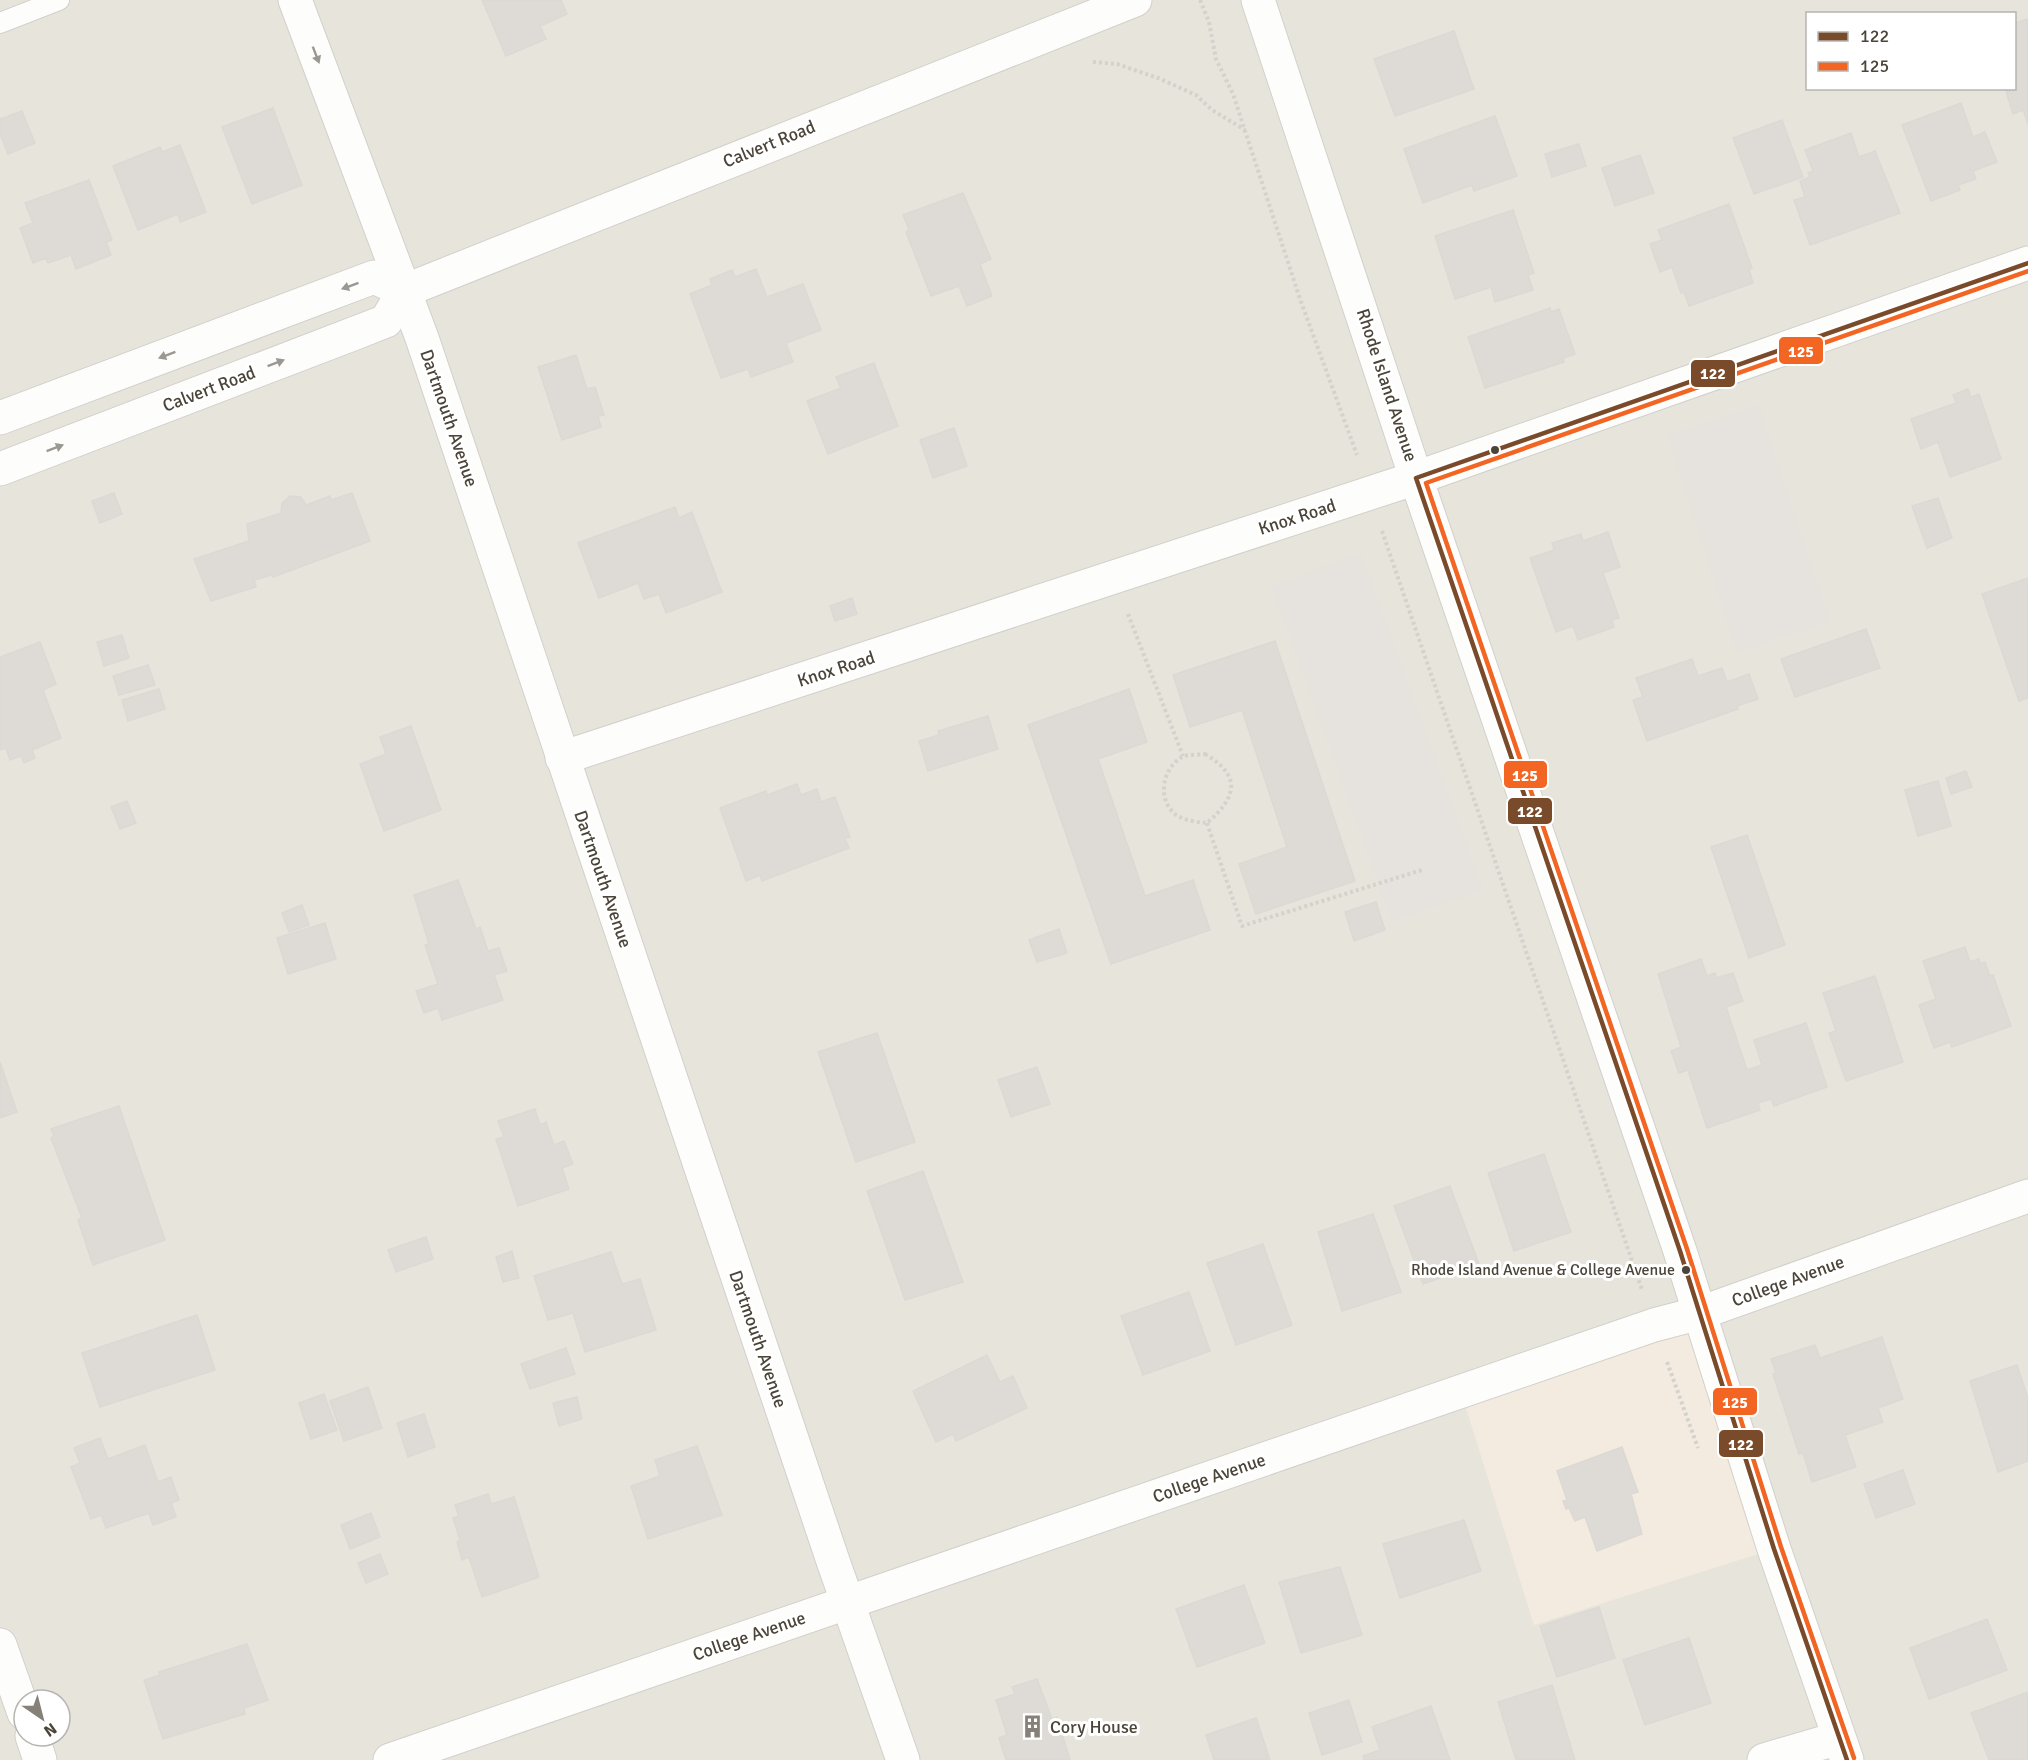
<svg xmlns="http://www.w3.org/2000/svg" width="2028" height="1760" font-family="Signika,sans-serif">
<rect width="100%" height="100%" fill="#f4f2ee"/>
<path fill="#e7e4dc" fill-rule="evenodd" d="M 0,0 L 2028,0 L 2028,1760 L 0,1760 ZM 1808,14 L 2014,14 L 2014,88 L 1808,88 ZM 24,1700 L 60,1700 L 60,1736 L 24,1736 Z"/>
<path fill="#f3ebdf" d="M 1700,1313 L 1774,1549 L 1534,1625 L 1460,1389 Z"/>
<g fill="#e6e3df">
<path d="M 1759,405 L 1830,622 L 1737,653 L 1667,436 Z"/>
<path d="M 1361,553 L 1483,890 L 1392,922 L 1271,586 Z"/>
</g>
<g fill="#dedbd6" stroke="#dcd9d4" stroke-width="1.5">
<path d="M 482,0 L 561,0 L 567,14 L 540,26 L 546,39 L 506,56 Z"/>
<path d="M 2028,19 L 2028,124 L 2023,110 L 2013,114 L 2005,88 L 2014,88 L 2014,23 Z"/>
<path d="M 1454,31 L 1474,89 L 1395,116 L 1374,59 Z"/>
<path d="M 1961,103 L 1973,137 L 1985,132 L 1997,162 L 1973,171 L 1976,179 L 1958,185 L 1960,190 L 1931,201 L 1902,125 Z"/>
<path d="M 273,108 L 302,185 L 252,204 L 222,127 Z"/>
<path d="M 22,111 L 35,143 L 8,154 L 0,134 L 0,119 Z"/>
<path d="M 1495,116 L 1517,176 L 1474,191 L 1472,185 L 1423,203 L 1404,149 Z"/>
<path d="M 1782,120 L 1803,177 L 1754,194 L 1733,138 Z"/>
<path d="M 1851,133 L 1859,157 L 1875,151 L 1900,213 L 1810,245 L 1794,200 L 1805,197 L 1800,181 L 1810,177 L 1808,173 L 1813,171 L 1805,150 Z"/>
<path d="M 1579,144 L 1586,166 L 1552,177 L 1545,154 Z"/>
<path d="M 180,145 L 206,212 L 180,222 L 178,214 L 138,230 L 113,166 L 160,147 L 162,152 Z"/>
<path d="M 1640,155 L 1654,193 L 1615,206 L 1602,168 Z"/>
<path d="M 89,180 L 112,240 L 106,242 L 111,255 L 76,269 L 71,255 L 48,263 L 46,258 L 33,263 L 20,228 L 33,223 L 25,203 Z"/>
<path d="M 963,193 L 991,259 L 980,264 L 992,296 L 967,306 L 959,286 L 931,296 L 906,232 L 909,230 L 903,215 Z"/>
<path d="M 1729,204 L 1752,268 L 1749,269 L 1753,283 L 1689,306 L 1684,292 L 1681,293 L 1672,267 L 1660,272 L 1650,244 L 1662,240 L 1658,230 Z"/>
<path d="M 1513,210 L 1534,273 L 1528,275 L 1533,290 L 1495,302 L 1491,287 L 1455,299 L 1435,236 Z"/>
<path d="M 756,269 L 767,297 L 803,284 L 821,330 L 786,343 L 793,362 L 751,377 L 748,369 L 721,378 L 690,294 L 712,285 L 710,279 L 732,270 L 735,277 Z"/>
<path d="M 1550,308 L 1551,312 L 1559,309 L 1575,354 L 1563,358 L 1564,362 L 1485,388 L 1468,337 Z"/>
<path d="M 576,355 L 587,389 L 595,387 L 604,415 L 598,416 L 601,427 L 562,440 L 538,367 Z"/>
<path d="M 874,363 L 898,426 L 828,454 L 807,401 L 841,388 L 836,377 Z"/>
<path d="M 1968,389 L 1971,397 L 1979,394 L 2001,459 L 1950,477 L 1938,442 L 1921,449 L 1911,419 L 1956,403 L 1953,395 Z"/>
<path d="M 954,428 L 967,466 L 933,478 L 920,440 Z"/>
<path d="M 114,493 L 122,514 L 100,523 L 92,501 Z"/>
<path d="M 352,493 L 370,541 L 273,577 L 272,575 L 254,580 L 256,587 L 211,601 L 194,559 L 249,541 L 247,524 L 281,513 L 282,503 L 290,496 L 301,497 L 306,505 L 330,496 L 331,500 Z"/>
<path d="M 1938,498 L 1952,538 L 1927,548 L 1912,506 Z"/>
<path d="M 675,507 L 679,518 L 692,512 L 722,592 L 666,613 L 659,594 L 644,599 L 638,583 L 599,598 L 578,543 Z"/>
<path d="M 1608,532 L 1620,567 L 1603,573 L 1619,618 L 1612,620 L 1614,627 L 1578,640 L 1573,626 L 1556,632 L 1530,558 L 1554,550 L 1552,543 L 1581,534 L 1583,541 Z"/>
<path d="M 2028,578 L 2028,698 L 2019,701 L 1982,594 Z"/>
<path d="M 852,598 L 857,614 L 835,621 L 830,606 Z"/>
<path d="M 1866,629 L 1880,668 L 1795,697 L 1781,659 Z"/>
<path d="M 122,635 L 129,658 L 104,666 L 97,642 Z"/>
<path d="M 1275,641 L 1355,881 L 1256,914 L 1239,864 L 1287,847 L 1242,710 L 1190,727 L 1173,675 Z"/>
<path d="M 40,642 L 56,684 L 43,690 L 61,738 L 32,750 L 35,758 L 24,763 L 21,756 L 10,760 L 6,748 L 0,750 L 0,657 Z"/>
<path d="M 1692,659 L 1698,676 L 1722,668 L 1727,682 L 1749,674 L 1758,699 L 1737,706 L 1738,709 L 1647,741 L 1633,700 L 1643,697 L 1636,678 Z"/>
<path d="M 148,665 L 155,685 L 119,695 L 113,676 Z"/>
<path d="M 159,689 L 165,709 L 128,721 L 122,700 Z"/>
<path d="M 1129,689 L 1147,742 L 1098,759 L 1145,896 L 1193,880 L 1210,930 L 1111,964 L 1028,725 Z"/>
<path d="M 988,716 L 998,749 L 928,771 L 919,741 L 939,735 L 938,731 Z"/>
<path d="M 411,726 L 441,810 L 384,831 L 360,764 L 386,754 L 380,737 Z"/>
<path d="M 1966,771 L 1972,787 L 1951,794 L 1946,778 Z"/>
<path d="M 1938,781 L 1951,826 L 1918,836 L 1905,790 Z"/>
<path d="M 797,784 L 801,795 L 817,789 L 821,802 L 835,797 L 850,837 L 845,838 L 849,848 L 762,881 L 760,875 L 746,881 L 720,808 L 766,791 L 767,795 Z"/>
<path d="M 127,801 L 136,823 L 120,829 L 111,807 Z"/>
<path d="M 1747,835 L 1785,945 L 1749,958 L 1711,847 Z"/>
<path d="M 458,880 L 476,929 L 480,927 L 488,951 L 499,948 L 507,971 L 494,975 L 503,1000 L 442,1020 L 438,1008 L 424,1013 L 416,991 L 438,984 L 425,945 L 429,944 L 414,895 Z"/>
<path d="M 1376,902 L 1385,930 L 1354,941 L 1345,912 Z"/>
<path d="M 302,905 L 309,925 L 289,932 L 282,913 Z"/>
<path d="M 325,923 L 336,959 L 288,974 L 277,938 Z"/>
<path d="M 1059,929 L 1067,953 L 1037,962 L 1029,940 Z"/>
<path d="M 1965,947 L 1970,962 L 1979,959 L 1980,963 L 1985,962 L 1990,976 L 1993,975 L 2011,1026 L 1952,1047 L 1950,1042 L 1934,1048 L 1919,1005 L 1936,999 L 1923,961 Z"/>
<path d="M 1701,959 L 1707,976 L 1715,973 L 1716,978 L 1733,973 L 1743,1001 L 1726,1007 L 1747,1070 L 1762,1065 L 1754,1040 L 1806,1023 L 1827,1087 L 1774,1106 L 1771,1099 L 1758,1103 L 1760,1110 L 1707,1128 L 1688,1070 L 1679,1073 L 1671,1051 L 1681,1047 L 1658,974 Z"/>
<path d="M 1875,976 L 1903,1062 L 1846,1081 L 1829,1033 L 1836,1031 L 1823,993 Z"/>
<path d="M 877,1033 L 915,1142 L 856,1162 L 818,1052 Z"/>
<path d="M 0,1062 L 17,1112 L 0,1118 Z"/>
<path d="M 1037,1067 L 1050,1104 L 1011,1117 L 998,1080 Z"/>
<path d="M 119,1106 L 165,1240 L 93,1265 L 78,1220 L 82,1218 L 51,1138 L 54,1136 L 51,1129 Z"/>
<path d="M 535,1109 L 540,1125 L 546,1122 L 554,1145 L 564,1141 L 573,1164 L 562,1168 L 569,1189 L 518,1206 L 496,1139 L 504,1137 L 498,1121 Z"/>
<path d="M 1544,1154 L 1571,1232 L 1514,1251 L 1488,1173 Z"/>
<path d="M 923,1171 L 963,1282 L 905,1300 L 867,1191 Z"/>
<path d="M 1450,1186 L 1479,1264 L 1423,1284 L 1394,1206 Z"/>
<path d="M 1373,1214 L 1401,1292 L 1342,1311 L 1318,1232 Z"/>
<path d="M 426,1237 L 433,1259 L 396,1272 L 388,1250 Z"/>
<path d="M 1263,1244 L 1292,1325 L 1236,1345 L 1207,1263 Z"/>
<path d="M 512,1251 L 519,1278 L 503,1282 L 496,1257 Z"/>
<path d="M 611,1252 L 622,1284 L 640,1279 L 656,1330 L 585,1352 L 573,1313 L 548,1320 L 534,1276 Z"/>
<path d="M 1189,1292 L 1210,1351 L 1143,1375 L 1121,1316 Z"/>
<path d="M 197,1315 L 215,1370 L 100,1407 L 82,1353 Z"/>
<path d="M 1882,1337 L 1903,1399 L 1878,1408 L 1883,1422 L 1845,1435 L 1856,1467 L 1812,1482 L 1803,1453 L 1799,1454 L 1773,1374 L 1776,1373 L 1771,1359 L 1815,1345 L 1820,1358 Z"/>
<path d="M 566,1348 L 575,1374 L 530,1389 L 521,1364 Z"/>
<path d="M 987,1355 L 1000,1382 L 1013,1376 L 1027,1408 L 956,1441 L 953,1434 L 936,1442 L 913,1391 Z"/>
<path d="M 2017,1365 L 2028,1398 L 2028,1461 L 1998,1472 L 1970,1381 Z"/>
<path d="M 368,1387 L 382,1428 L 344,1441 L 330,1401 Z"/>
<path d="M 324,1394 L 337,1430 L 311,1439 L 299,1403 Z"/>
<path d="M 577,1397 L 582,1419 L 559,1426 L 553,1403 Z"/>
<path d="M 424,1414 L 435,1447 L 408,1457 L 397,1423 Z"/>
<path d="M 100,1438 L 108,1459 L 145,1445 L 158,1482 L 171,1477 L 179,1500 L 171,1503 L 176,1517 L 153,1525 L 149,1513 L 106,1528 L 101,1515 L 91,1519 L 71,1467 L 80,1463 L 74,1448 Z"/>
<path d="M 697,1446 L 722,1515 L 648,1539 L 631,1486 L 660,1476 L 655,1460 Z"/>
<path d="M 1622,1447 L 1638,1492 L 1631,1494 L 1642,1534 L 1597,1551 L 1585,1517 L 1575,1521 L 1569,1508 L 1566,1509 L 1563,1501 L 1567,1500 L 1557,1471 Z"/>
<path d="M 1903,1470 L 1915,1504 L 1876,1518 L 1864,1484 Z"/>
<path d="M 488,1494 L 491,1504 L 514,1497 L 539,1577 L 482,1597 L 469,1557 L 462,1560 L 457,1542 L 460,1540 L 453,1518 L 459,1516 L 455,1505 Z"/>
<path d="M 371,1513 L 380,1537 L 350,1549 L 341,1525 Z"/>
<path d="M 1464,1520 L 1481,1571 L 1400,1598 L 1383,1544 Z"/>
<path d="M 380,1554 L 388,1574 L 366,1583 L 358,1563 Z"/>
<path d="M 1340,1567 L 1362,1635 L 1301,1653 L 1279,1582 Z"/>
<path d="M 1244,1585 L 1265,1643 L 1197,1667 L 1176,1609 Z"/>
<path d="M 1599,1607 L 1615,1658 L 1557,1677 L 1540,1626 Z"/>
<path d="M 1987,1619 L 2007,1670 L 1929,1699 L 1910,1648 Z"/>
<path d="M 1689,1638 L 1711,1703 L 1645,1725 L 1623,1660 Z"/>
<path d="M 247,1644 L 268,1700 L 244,1708 L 245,1714 L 163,1739 L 144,1680 L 160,1675 L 159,1672 Z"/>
<path d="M 1037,1679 L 1052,1719 L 1057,1717 L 1070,1760 L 1006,1760 L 999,1738 L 1007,1735 L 996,1700 L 1015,1694 L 1012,1687 Z"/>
<path d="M 1552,1685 L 1575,1760 L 1516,1760 L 1498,1702 Z"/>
<path d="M 2028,1692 L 2028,1760 L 1989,1760 L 1971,1713 Z"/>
<path d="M 1349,1700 L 1362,1742 L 1322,1755 L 1309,1713 Z"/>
<path d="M 1431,1706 L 1450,1760 L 1364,1760 L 1363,1756 L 1380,1750 L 1372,1727 Z"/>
<path d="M 1256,1718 L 1270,1760 L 1214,1760 L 1206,1735 Z"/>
</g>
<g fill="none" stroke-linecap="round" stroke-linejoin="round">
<defs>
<path id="service" d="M 0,23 L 59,0"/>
<g id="minor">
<path d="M 295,0 L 422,338 L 833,1561 L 903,1760"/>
<path d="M 1258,0 L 1416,478 L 1680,1251 L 1774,1549 L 1847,1760"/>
<path d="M 0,418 L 374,277 L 404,291"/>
<path d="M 0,469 L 358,332 L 386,321 L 404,291 L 1135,0"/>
<path d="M 562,758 L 1416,478 L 2028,263"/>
<path d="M 0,1645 L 24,1713"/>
<path d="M 32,1736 L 40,1760"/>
<path d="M 390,1760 L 1654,1325 L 1700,1313 L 2028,1196"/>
<path d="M 1764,1760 L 1839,1738"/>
</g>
</defs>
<use href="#service" stroke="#d2d0cb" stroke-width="22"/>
<use href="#minor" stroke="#d2d0cb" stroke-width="35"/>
<g stroke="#d3d2cc" stroke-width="4" stroke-dasharray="3 3" stroke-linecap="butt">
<path d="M 1200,0 L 1209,22 L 1216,59 L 1233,94 L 1300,299 L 1357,455"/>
<path d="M 1093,62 L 1117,64 L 1158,78 L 1196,95 L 1212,110 L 1245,130"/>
<path d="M 1382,531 L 1642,1290"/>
<path d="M 1128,614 L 1183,756"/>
<path d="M 1205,754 C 1242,776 1237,797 1207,823 C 1197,822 1184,821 1175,814 C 1157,799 1162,769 1182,757 C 1188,754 1198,755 1205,754 Z"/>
<path d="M 1207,823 L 1242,926 L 1422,870"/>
<path d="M 1667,1362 L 1698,1448"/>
</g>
<use href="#service" stroke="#fdfdfc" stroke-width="20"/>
<use href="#minor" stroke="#fdfdfc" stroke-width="33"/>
<defs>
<path id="bus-1" d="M 1847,1760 L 1774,1549 L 1680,1251 L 1416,478 L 2028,263"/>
<path id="bus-2" d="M 1854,1758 L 1781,1547 L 1687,1249 L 1426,483 L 2028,271"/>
</defs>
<use href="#bus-1" stroke="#fff" stroke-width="9"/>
<use href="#bus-2" stroke="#fff" stroke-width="9"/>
<use href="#bus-1" stroke="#7a4b2a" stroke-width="4.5"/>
<use href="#bus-2" stroke="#f26522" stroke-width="4.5"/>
</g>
<defs><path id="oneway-solid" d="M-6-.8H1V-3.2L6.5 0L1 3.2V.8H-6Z" transform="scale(1.5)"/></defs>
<g fill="#9b9791">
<use href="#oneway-solid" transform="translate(316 55) rotate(69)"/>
<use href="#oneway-solid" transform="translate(350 286) rotate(160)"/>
<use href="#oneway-solid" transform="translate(167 355) rotate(159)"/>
<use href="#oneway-solid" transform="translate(276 363) rotate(-21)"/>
<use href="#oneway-solid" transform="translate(55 448) rotate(-21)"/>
</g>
<defs>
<symbol id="building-bare" viewBox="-9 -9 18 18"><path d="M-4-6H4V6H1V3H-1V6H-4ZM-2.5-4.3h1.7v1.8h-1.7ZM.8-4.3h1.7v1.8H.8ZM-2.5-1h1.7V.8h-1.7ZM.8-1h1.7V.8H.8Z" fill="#868178" stroke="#fff" stroke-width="2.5" paint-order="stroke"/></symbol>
</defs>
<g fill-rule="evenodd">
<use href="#building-bare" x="1016" y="1710" width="33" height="33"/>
</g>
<g fill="#4b4439" stroke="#fff" stroke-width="2">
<circle cx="1495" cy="450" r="5"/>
<circle cx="1686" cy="1270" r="5"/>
</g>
<g text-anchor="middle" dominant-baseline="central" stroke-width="6" stroke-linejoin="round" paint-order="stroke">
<g font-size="16" fill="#4b4439" stroke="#fff" text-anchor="end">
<text x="1675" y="1270">Rhode Island Avenue &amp; College Avenue</text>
</g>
<g font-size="18" fill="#4b4439" stroke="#fff">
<text transform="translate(769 144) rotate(-22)">Calvert Road</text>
<text transform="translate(1387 385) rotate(72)">Rhode Island Avenue</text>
<text transform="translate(209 389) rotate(-21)">Calvert Road</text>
<text transform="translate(449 418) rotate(71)">Dartmouth Avenue</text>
<text transform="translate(1297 517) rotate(-18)">Knox Road</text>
<text transform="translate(836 669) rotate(-18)">Knox Road</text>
<text transform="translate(603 879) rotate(71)">Dartmouth Avenue</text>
<text transform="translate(1788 1281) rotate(-20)">College Avenue</text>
<text transform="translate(758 1339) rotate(71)">Dartmouth Avenue</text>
<text transform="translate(1209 1478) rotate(-19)">College Avenue</text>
<text transform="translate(749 1636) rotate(-19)">College Avenue</text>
</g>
<g font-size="18" fill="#4b4439" stroke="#fff" text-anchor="start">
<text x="1050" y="1727">Cory House</text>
</g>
</g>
<g stroke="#fff" stroke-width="2">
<rect x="1778" y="336" width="46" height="29" rx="6" fill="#f26522"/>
<rect x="1690" y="359" width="46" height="29" rx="6" fill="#7a4b2a"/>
<rect x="1503" y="760" width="45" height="29" rx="6" fill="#f26522"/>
<rect x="1507" y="797" width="46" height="28" rx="6" fill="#7a4b2a"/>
<rect x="1712" y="1387" width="46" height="29" rx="6" fill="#f26522"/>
<rect x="1718" y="1429" width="46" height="29" rx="6" fill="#7a4b2a"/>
</g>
<g font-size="16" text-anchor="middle" font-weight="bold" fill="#fff">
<text x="1801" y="357">125</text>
<text x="1713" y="379">122</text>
<text x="1525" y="781">125</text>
<text x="1530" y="817">122</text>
<text x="1735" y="1408">125</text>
<text x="1741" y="1450">122</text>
</g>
<rect x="1806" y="12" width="210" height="78" fill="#ffffff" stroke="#b7b4b0" stroke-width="1.5"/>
<rect x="1818" y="32" width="30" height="9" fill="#7a4b2a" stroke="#b7b4b0" stroke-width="1.5"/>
<text x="1860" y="42" font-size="18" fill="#4b4439">122</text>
<rect x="1818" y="62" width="30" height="9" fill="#f26522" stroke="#b7b4b0" stroke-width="1.5"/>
<text x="1860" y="72" font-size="18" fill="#4b4439">125</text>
<g transform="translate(42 1718) rotate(145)"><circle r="28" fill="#ffffff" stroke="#b7b4b0" stroke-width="1.5"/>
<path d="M0-4.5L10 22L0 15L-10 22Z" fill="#868178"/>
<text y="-9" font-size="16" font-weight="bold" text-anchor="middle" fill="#4b4439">N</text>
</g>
</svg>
